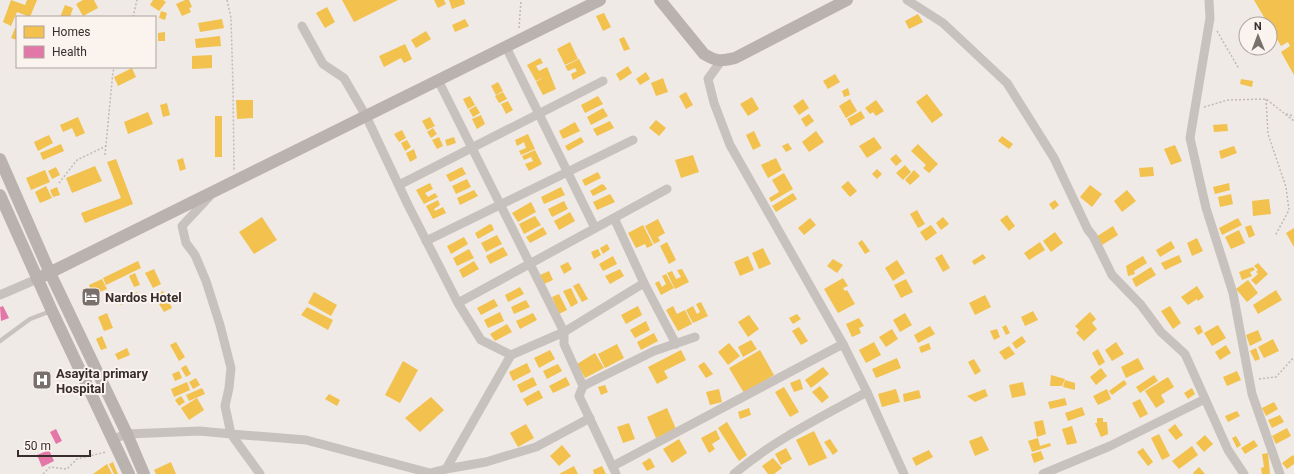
<svg xmlns="http://www.w3.org/2000/svg" width="1294" height="474" font-family="Roboto,sans-serif">
<rect width="100%" height="100%" fill="#efeae5"/>
<g fill="#f2c14e">
<path d="M 11,0 L 25,5 L 27,0 L 37,0 L 30,17 L 17,12 L 11,26 L 3,22 Z"/>
<path d="M 83,0 L 94,0 L 98,8 L 83,16 L 76,4 Z"/>
<path d="M 153,0 L 163,0 L 166,2 L 159,11 L 150,5 Z"/>
<path d="M 185,0 L 189,0 L 192,7 L 189,8 L 191,12 L 182,16 L 176,4 Z"/>
<path d="M 342,0 L 398,0 L 354,22 Z"/>
<path d="M 434,0 L 444,0 L 446,4 L 438,8 Z"/>
<path d="M 449,0 L 464,0 L 465,4 L 452,9 Z"/>
<path d="M 1254,0 L 1294,0 L 1294,75 L 1281,52 L 1290,46 L 1288,42 L 1281,46 L 1270,27 L 1270,24 L 1268,24 Z"/>
<path d="M 65,5 L 73,8 L 70,17 L 60,17 Z"/>
<path d="M 327,7 L 335,22 L 325,28 L 316,13 Z"/>
<path d="M 161,11 L 167,13 L 165,20 L 159,18 Z"/>
<path d="M 604,13 L 611,27 L 603,31 L 596,16 Z"/>
<path d="M 918,14 L 923,22 L 909,29 L 905,21 Z"/>
<path d="M 222,19 L 224,28 L 200,32 L 198,23 Z"/>
<path d="M 465,19 L 469,26 L 455,32 L 452,25 Z"/>
<path d="M 15,28 L 17,29 L 17,40 L 11,38 Z"/>
<path d="M 426,31 L 431,39 L 416,48 L 411,40 Z"/>
<path d="M 165,32 L 165,41 L 158,41 L 158,33 Z"/>
<path d="M 220,36 L 221,46 L 196,48 L 195,39 Z"/>
<path d="M 624,37 L 630,49 L 624,51 L 619,39 Z"/>
<path d="M 570,42 L 578,59 L 565,65 L 557,49 Z"/>
<path d="M 405,44 L 412,59 L 404,63 L 401,58 L 384,67 L 379,56 Z"/>
<path d="M 212,55 L 212,68 L 192,69 L 192,56 Z"/>
<path d="M 540,58 L 543,63 L 536,66 L 539,71 L 547,67 L 556,89 L 543,95 L 536,82 L 544,77 L 536,81 L 527,65 Z"/>
<path d="M 579,59 L 586,73 L 573,80 L 571,74 L 577,71 L 575,68 L 568,71 L 565,66 Z"/>
<path d="M 628,66 L 632,73 L 620,81 L 616,74 Z"/>
<path d="M 132,68 L 136,77 L 118,86 L 114,77 Z"/>
<path d="M 646,72 L 650,79 L 640,85 L 636,79 Z"/>
<path d="M 835,74 L 840,82 L 828,89 L 823,81 Z"/>
<path d="M 663,78 L 668,92 L 656,96 L 651,83 Z"/>
<path d="M 1241,79 L 1253,81 L 1252,87 L 1240,84 Z"/>
<path d="M 498,82 L 503,91 L 496,95 L 491,86 Z"/>
<path d="M 848,88 L 850,95 L 844,97 L 842,91 Z"/>
<path d="M 503,92 L 507,99 L 499,103 L 495,96 Z"/>
<path d="M 686,92 L 693,105 L 686,109 L 679,96 Z"/>
<path d="M 927,94 L 943,115 L 932,123 L 916,102 Z"/>
<path d="M 470,96 L 475,105 L 468,109 L 463,99 Z"/>
<path d="M 598,96 L 603,104 L 585,113 L 581,105 Z"/>
<path d="M 752,97 L 759,109 L 748,116 L 740,104 Z"/>
<path d="M 803,99 L 809,108 L 799,115 L 793,106 Z"/>
<path d="M 850,99 L 857,111 L 846,118 L 839,106 Z"/>
<path d="M 236,100 L 253,100 L 253,118 L 237,119 Z"/>
<path d="M 876,100 L 884,111 L 876,116 L 873,112 L 870,114 L 865,108 Z"/>
<path d="M 508,101 L 513,110 L 506,114 L 501,104 Z"/>
<path d="M 167,103 L 170,115 L 163,117 L 160,105 Z"/>
<path d="M 476,106 L 480,113 L 473,117 L 469,110 Z"/>
<path d="M 603,108 L 608,116 L 591,125 L 587,117 Z"/>
<path d="M 861,111 L 865,118 L 851,126 L 847,119 Z"/>
<path d="M 148,112 L 153,124 L 128,134 L 124,122 Z"/>
<path d="M 809,114 L 814,121 L 806,127 L 801,119 Z"/>
<path d="M 481,115 L 485,124 L 477,129 L 472,119 Z"/>
<rect x="215" y="116" width="7" height="41"/>
<path d="M 78,117 L 85,133 L 76,137 L 72,128 L 63,132 L 60,125 Z"/>
<path d="M 430,117 L 435,126 L 427,130 L 422,121 Z"/>
<path d="M 656,120 L 666,128 L 659,136 L 649,128 Z"/>
<path d="M 610,121 L 614,128 L 597,136 L 593,129 Z"/>
<path d="M 575,122 L 580,131 L 563,139 L 559,131 Z"/>
<path d="M 1227,124 L 1228,131 L 1214,132 L 1213,125 Z"/>
<path d="M 433,128 L 437,134 L 431,138 L 427,132 Z"/>
<path d="M 402,130 L 406,138 L 399,142 L 394,134 Z"/>
<path d="M 754,131 L 761,146 L 753,150 L 746,135 Z"/>
<path d="M 816,131 L 824,142 L 809,152 L 802,142 Z"/>
<path d="M 528,134 L 535,149 L 521,155 L 519,151 L 526,148 L 524,142 L 517,146 L 515,140 Z"/>
<path d="M 49,135 L 53,143 L 38,151 L 34,142 Z"/>
<path d="M 1002,136 L 1013,144 L 1009,149 L 998,141 Z"/>
<path d="M 439,137 L 443,146 L 437,149 L 432,140 Z"/>
<path d="M 454,137 L 456,143 L 447,146 L 445,140 Z"/>
<path d="M 581,137 L 584,142 L 568,151 L 565,146 Z"/>
<path d="M 874,137 L 882,148 L 867,158 L 859,146 Z"/>
<path d="M 407,140 L 411,147 L 405,151 L 401,143 Z"/>
<path d="M 788,143 L 792,149 L 786,152 L 782,146 Z"/>
<path d="M 61,144 L 64,151 L 43,160 L 40,153 Z"/>
<path d="M 918,144 L 938,164 L 929,173 L 923,168 L 926,165 L 911,151 Z"/>
<path d="M 1175,145 L 1182,161 L 1171,165 L 1164,149 Z"/>
<path d="M 1234,146 L 1237,153 L 1221,159 L 1219,151 Z"/>
<path d="M 414,149 L 417,158 L 410,162 L 406,153 Z"/>
<path d="M 535,150 L 542,164 L 529,171 L 525,164 L 533,161 L 531,157 L 524,160 L 522,156 Z"/>
<path d="M 896,154 L 902,161 L 896,166 L 890,159 Z"/>
<path d="M 693,155 L 699,172 L 681,178 L 675,160 Z"/>
<path d="M 183,158 L 186,169 L 180,171 L 177,160 Z"/>
<path d="M 776,158 L 782,170 L 768,178 L 761,165 Z"/>
<path d="M 116,159 L 133,204 L 85,223 L 81,213 L 121,198 L 107,162 Z"/>
<path d="M 905,165 L 911,172 L 903,180 L 896,173 Z"/>
<path d="M 95,166 L 102,181 L 72,193 L 66,178 Z"/>
<path d="M 56,167 L 60,175 L 52,179 L 48,171 Z"/>
<path d="M 462,167 L 466,174 L 450,182 L 446,175 Z"/>
<path d="M 1153,167 L 1154,176 L 1140,177 L 1139,168 Z"/>
<path d="M 877,169 L 882,174 L 877,179 L 872,174 Z"/>
<path d="M 45,170 L 50,182 L 31,190 L 26,178 Z"/>
<path d="M 914,170 L 920,176 L 910,185 L 905,180 Z"/>
<path d="M 598,172 L 601,178 L 585,186 L 582,180 Z"/>
<path d="M 784,173 L 793,189 L 771,202 L 769,198 L 779,192 L 772,180 Z"/>
<path d="M 467,179 L 471,187 L 456,194 L 452,186 Z"/>
<path d="M 848,181 L 857,191 L 850,197 L 841,187 Z"/>
<path d="M 430,183 L 433,189 L 425,193 L 428,197 L 435,193 L 438,197 L 424,204 L 416,190 Z"/>
<path d="M 1229,183 L 1230,190 L 1215,194 L 1213,187 Z"/>
<path d="M 602,184 L 604,185 L 607,189 L 593,196 L 590,191 Z"/>
<path d="M 1090,185 L 1102,194 L 1092,207 L 1080,197 Z"/>
<path d="M 46,186 L 52,198 L 40,203 L 35,192 Z"/>
<path d="M 57,187 L 60,195 L 53,197 L 50,190 Z"/>
<path d="M 561,187 L 565,195 L 544,204 L 541,197 Z"/>
<path d="M 474,190 L 478,196 L 460,205 L 457,198 Z"/>
<path d="M 1127,190 L 1136,201 L 1122,212 L 1114,201 Z"/>
<path d="M 793,193 L 797,199 L 776,212 L 772,206 Z"/>
<path d="M 610,194 L 615,202 L 597,210 L 593,202 Z"/>
<path d="M 1231,194 L 1233,204 L 1220,207 L 1218,197 Z"/>
<path d="M 1269,199 L 1271,214 L 1253,216 L 1252,201 Z"/>
<path d="M 438,200 L 440,205 L 434,209 L 435,211 L 443,207 L 446,213 L 433,219 L 426,206 Z"/>
<path d="M 1055,200 L 1059,205 L 1053,210 L 1049,204 Z"/>
<path d="M 564,201 L 568,209 L 552,217 L 548,209 Z"/>
<path d="M 531,202 L 536,212 L 518,222 L 512,213 Z"/>
<path d="M 917,210 L 925,224 L 918,228 L 910,214 Z"/>
<path d="M 570,212 L 575,221 L 559,230 L 554,221 Z"/>
<path d="M 1007,215 L 1015,226 L 1009,231 L 1000,220 Z"/>
<path d="M 535,216 L 541,225 L 524,234 L 519,224 Z"/>
<path d="M 262,217 L 277,240 L 254,254 L 239,232 Z"/>
<path d="M 943,217 L 949,224 L 941,230 L 936,223 Z"/>
<path d="M 810,218 L 816,225 L 804,235 L 798,228 Z"/>
<path d="M 1238,218 L 1242,225 L 1222,235 L 1219,228 Z"/>
<path d="M 658,219 L 665,233 L 658,237 L 660,241 L 654,244 L 645,226 Z"/>
<path d="M 490,224 L 492,225 L 494,230 L 478,239 L 475,233 Z"/>
<path d="M 643,225 L 653,245 L 647,248 L 645,244 L 636,248 L 628,233 Z"/>
<path d="M 931,225 L 937,233 L 926,241 L 920,232 Z"/>
<path d="M 1251,225 L 1255,235 L 1249,238 L 1245,227 Z"/>
<path d="M 1113,226 L 1118,235 L 1102,245 L 1096,237 Z"/>
<path d="M 543,227 L 547,234 L 530,243 L 526,237 Z"/>
<path d="M 1294,228 L 1294,247 L 1286,233 Z"/>
<path d="M 1239,230 L 1245,243 L 1231,249 L 1225,237 Z"/>
<path d="M 1055,232 L 1063,243 L 1051,252 L 1043,241 Z"/>
<path d="M 497,235 L 502,244 L 486,252 L 481,243 Z"/>
<path d="M 464,237 L 468,244 L 451,254 L 447,246 Z"/>
<path d="M 1197,238 L 1203,251 L 1192,256 L 1187,243 Z"/>
<path d="M 862,240 L 870,251 L 865,254 L 858,243 Z"/>
<path d="M 1171,241 L 1175,248 L 1160,257 L 1156,250 Z"/>
<path d="M 667,242 L 676,260 L 669,264 L 660,246 Z"/>
<path d="M 1040,242 L 1045,250 L 1029,260 L 1024,253 Z"/>
<path d="M 607,244 L 610,249 L 603,254 L 600,248 Z"/>
<path d="M 503,247 L 508,255 L 490,264 L 486,256 Z"/>
<path d="M 763,248 L 771,264 L 759,269 L 752,253 Z"/>
<path d="M 469,249 L 474,258 L 457,266 L 453,258 Z"/>
<path d="M 598,249 L 601,255 L 594,259 L 591,252 Z"/>
<path d="M 942,254 L 950,268 L 943,272 L 935,258 Z"/>
<path d="M 983,254 L 986,258 L 974,265 L 972,261 Z"/>
<path d="M 1179,255 L 1182,262 L 1165,270 L 1161,263 Z"/>
<path d="M 613,256 L 617,264 L 603,271 L 599,264 Z"/>
<path d="M 748,256 L 754,270 L 740,276 L 734,262 Z"/>
<path d="M 1143,256 L 1147,263 L 1134,271 L 1135,274 L 1128,276 L 1126,266 Z"/>
<path d="M 833,259 L 843,265 L 837,273 L 827,266 Z"/>
<path d="M 897,260 L 905,273 L 893,281 L 885,268 Z"/>
<path d="M 138,261 L 141,268 L 106,285 L 103,278 Z"/>
<path d="M 474,261 L 479,269 L 463,278 L 459,270 Z"/>
<path d="M 568,262 L 572,269 L 564,274 L 560,266 Z"/>
<path d="M 1258,263 L 1268,274 L 1256,285 L 1251,280 L 1258,274 L 1256,272 L 1258,270 L 1254,266 Z"/>
<path d="M 1151,267 L 1156,275 L 1136,287 L 1132,279 Z"/>
<path d="M 1253,267 L 1255,270 L 1250,272 L 1252,276 L 1242,280 L 1239,272 Z"/>
<path d="M 154,269 L 161,284 L 153,288 L 145,273 Z"/>
<path d="M 620,269 L 624,276 L 610,284 L 605,276 Z"/>
<path d="M 682,269 L 689,282 L 675,289 L 667,273 L 672,271 L 676,279 L 681,277 L 677,270 Z"/>
<path d="M 549,271 L 553,280 L 544,284 L 540,275 Z"/>
<path d="M 135,273 L 140,285 L 134,287 L 129,276 Z"/>
<path d="M 666,274 L 674,288 L 661,295 L 655,283 L 659,281 L 662,287 L 666,284 L 662,276 Z"/>
<path d="M 843,278 L 848,286 L 843,288 L 845,291 L 847,290 L 855,304 L 838,313 L 824,289 Z"/>
<path d="M 102,279 L 107,289 L 93,295 L 89,285 Z"/>
<path d="M 906,279 L 913,292 L 901,298 L 894,285 Z"/>
<path d="M 1248,280 L 1258,293 L 1247,302 L 1236,289 Z"/>
<path d="M 579,283 L 588,299 L 582,302 L 573,286 Z"/>
<path d="M 1197,286 L 1204,297 L 1198,301 L 1197,299 L 1188,305 L 1181,297 Z"/>
<path d="M 520,287 L 524,294 L 508,302 L 505,295 Z"/>
<path d="M 571,288 L 578,303 L 571,307 L 563,291 Z"/>
<path d="M 1276,290 L 1282,300 L 1258,314 L 1253,305 Z"/>
<path d="M 163,291 L 172,308 L 164,312 L 154,296 Z"/>
<path d="M 137,292 L 139,295 L 121,305 L 119,301 Z"/>
<path d="M 314,292 L 337,305 L 331,316 L 308,303 Z"/>
<path d="M 559,294 L 567,310 L 559,314 L 552,297 Z"/>
<path d="M 985,295 L 991,307 L 975,315 L 969,303 Z"/>
<path d="M 494,299 L 498,306 L 481,315 L 477,308 Z"/>
<path d="M 526,300 L 530,307 L 514,314 L 511,307 Z"/>
<path d="M 701,302 L 708,316 L 693,323 L 686,310 L 693,306 L 697,314 L 700,312 L 696,304 Z"/>
<path d="M 638,306 L 642,315 L 626,324 L 621,315 Z"/>
<path d="M 673,306 L 677,314 L 685,310 L 692,324 L 678,331 L 666,310 Z"/>
<path d="M 1170,306 L 1181,323 L 1173,329 L 1161,311 Z"/>
<path d="M 307,307 L 333,320 L 328,330 L 301,315 Z"/>
<path d="M 1033,311 L 1038,320 L 1025,326 L 1021,317 Z"/>
<path d="M 500,312 L 504,321 L 488,328 L 484,320 Z"/>
<path d="M 1090,312 L 1096,319 L 1092,323 L 1097,329 L 1084,341 L 1076,333 L 1079,330 L 1075,326 Z"/>
<path d="M 107,313 L 113,328 L 104,331 L 98,317 Z"/>
<path d="M 533,313 L 537,320 L 520,329 L 516,321 Z"/>
<path d="M 905,313 L 912,325 L 900,332 L 893,320 Z"/>
<path d="M 797,314 L 801,319 L 793,324 L 789,318 Z"/>
<path d="M 749,315 L 759,329 L 748,337 L 738,322 Z"/>
<path d="M 859,318 L 864,326 L 859,328 L 861,333 L 852,337 L 846,324 Z"/>
<path d="M 646,321 L 650,330 L 635,338 L 630,330 Z"/>
<path d="M 507,324 L 512,332 L 495,341 L 490,334 Z"/>
<path d="M 1006,325 L 1010,333 L 1006,335 L 1002,327 Z"/>
<path d="M 1200,325 L 1203,332 L 1198,335 L 1194,328 Z"/>
<path d="M 1218,325 L 1226,338 L 1212,346 L 1204,333 Z"/>
<path d="M 930,326 L 935,334 L 918,343 L 914,335 Z"/>
<path d="M 799,327 L 808,341 L 801,345 L 792,331 Z"/>
<path d="M 892,329 L 898,339 L 886,347 L 879,337 Z"/>
<path d="M 997,329 L 1000,337 L 994,340 L 990,331 Z"/>
<path d="M 1258,330 L 1262,340 L 1250,346 L 1246,335 Z"/>
<path d="M 654,333 L 658,341 L 641,350 L 637,342 Z"/>
<path d="M 102,336 L 107,348 L 101,350 L 96,339 Z"/>
<path d="M 1022,336 L 1026,342 L 1016,349 L 1012,343 Z"/>
<path d="M 1273,339 L 1279,351 L 1264,358 L 1258,347 Z"/>
<path d="M 751,340 L 757,349 L 743,357 L 738,347 Z"/>
<path d="M 176,342 L 185,357 L 179,361 L 170,345 Z"/>
<path d="M 874,342 L 881,355 L 866,363 L 859,350 Z"/>
<path d="M 1116,342 L 1124,354 L 1112,361 L 1105,350 Z"/>
<path d="M 729,343 L 740,356 L 728,365 L 718,352 Z"/>
<path d="M 929,343 L 931,349 L 921,353 L 919,347 Z"/>
<path d="M 617,344 L 624,358 L 605,368 L 598,354 Z"/>
<path d="M 1226,345 L 1231,353 L 1220,360 L 1215,352 Z"/>
<path d="M 1009,346 L 1015,354 L 1005,360 L 999,352 Z"/>
<path d="M 127,348 L 130,355 L 118,360 L 115,354 Z"/>
<path d="M 1256,348 L 1260,359 L 1255,361 L 1250,351 Z"/>
<path d="M 1098,349 L 1105,362 L 1099,366 L 1092,353 Z"/>
<path d="M 550,350 L 555,359 L 539,368 L 534,358 Z"/>
<path d="M 681,350 L 686,360 L 664,371 L 668,378 L 657,384 L 648,367 Z"/>
<path d="M 760,350 L 774,375 L 744,393 L 729,368 Z"/>
<path d="M 595,353 L 604,368 L 585,378 L 577,364 Z"/>
<path d="M 897,358 L 901,368 L 876,378 L 872,369 Z"/>
<path d="M 1138,358 L 1144,369 L 1126,378 L 1121,367 Z"/>
<path d="M 974,359 L 981,371 L 975,375 L 968,362 Z"/>
<path d="M 403,361 L 418,370 L 400,403 L 385,395 Z"/>
<path d="M 704,362 L 713,374 L 706,378 L 698,366 Z"/>
<path d="M 527,363 L 531,372 L 513,381 L 509,372 Z"/>
<path d="M 558,364 L 562,371 L 547,379 L 543,371 Z"/>
<path d="M 186,365 L 191,374 L 186,377 L 181,368 Z"/>
<path d="M 823,367 L 829,374 L 811,388 L 805,380 Z"/>
<path d="M 1101,368 L 1107,376 L 1096,385 L 1090,377 Z"/>
<path d="M 179,371 L 182,378 L 175,381 L 172,374 Z"/>
<path d="M 1237,371 L 1241,380 L 1227,386 L 1223,377 Z"/>
<path d="M 1051,375 L 1065,379 L 1062,386 L 1050,386 Z"/>
<path d="M 1154,375 L 1158,381 L 1140,393 L 1136,387 Z"/>
<path d="M 533,377 L 537,385 L 521,393 L 517,385 Z"/>
<path d="M 566,377 L 570,385 L 553,393 L 549,386 Z"/>
<path d="M 1168,377 L 1174,387 L 1161,395 L 1165,402 L 1156,408 L 1145,391 Z"/>
<path d="M 196,378 L 200,385 L 193,389 L 189,382 Z"/>
<path d="M 800,379 L 803,389 L 794,392 L 790,383 Z"/>
<path d="M 1065,380 L 1075,383 L 1075,390 L 1063,387 Z"/>
<path d="M 1124,380 L 1127,384 L 1112,395 L 1109,391 Z"/>
<path d="M 187,382 L 190,390 L 174,397 L 171,389 Z"/>
<path d="M 1023,382 L 1026,395 L 1012,398 L 1009,385 Z"/>
<path d="M 605,385 L 608,392 L 601,395 L 598,387 Z"/>
<path d="M 820,386 L 829,397 L 822,403 L 812,392 Z"/>
<path d="M 784,387 L 799,412 L 790,417 L 775,392 Z"/>
<path d="M 202,388 L 205,394 L 189,401 L 186,395 Z"/>
<path d="M 1192,388 L 1195,394 L 1188,399 L 1184,393 Z"/>
<path d="M 719,389 L 722,402 L 710,405 L 706,392 Z"/>
<path d="M 896,389 L 900,402 L 882,407 L 878,394 Z"/>
<path d="M 985,389 L 988,396 L 975,402 L 967,396 Z"/>
<path d="M 1107,389 L 1111,399 L 1098,405 L 1093,396 Z"/>
<path d="M 539,390 L 543,398 L 527,406 L 523,399 Z"/>
<path d="M 919,390 L 921,398 L 904,402 L 903,394 Z"/>
<path d="M 329,394 L 340,400 L 337,406 L 325,399 Z"/>
<path d="M 181,396 L 185,402 L 179,406 L 175,400 Z"/>
<path d="M 431,397 L 444,410 L 420,432 L 405,418 Z"/>
<path d="M 197,398 L 204,410 L 189,420 L 181,408 Z"/>
<path d="M 1065,398 L 1067,405 L 1050,409 L 1048,402 Z"/>
<path d="M 1140,399 L 1148,414 L 1140,418 L 1132,403 Z"/>
<path d="M 1274,402 L 1278,409 L 1266,416 L 1262,408 Z"/>
<path d="M 1082,407 L 1085,415 L 1068,421 L 1065,413 Z"/>
<path d="M 667,408 L 676,429 L 656,438 L 647,417 Z"/>
<path d="M 749,408 L 751,415 L 740,419 L 738,412 Z"/>
<path d="M 1237,411 L 1240,416 L 1228,422 L 1225,416 Z"/>
<path d="M 1280,415 L 1284,422 L 1272,428 L 1268,420 Z"/>
<path d="M 1097,418 L 1103,418 L 1103,422 L 1107,422 L 1108,434 L 1101,437 L 1095,423 L 1097,423 Z"/>
<path d="M 1043,420 L 1046,434 L 1037,437 L 1034,422 Z"/>
<path d="M 727,422 L 747,455 L 739,461 L 718,428 Z"/>
<path d="M 629,423 L 635,439 L 623,443 L 617,427 Z"/>
<path d="M 526,424 L 534,438 L 518,447 L 510,433 Z"/>
<path d="M 1175,424 L 1183,435 L 1176,440 L 1168,430 Z"/>
<path d="M 1072,426 L 1077,443 L 1067,445 L 1062,429 Z"/>
<path d="M 1287,428 L 1291,436 L 1276,444 L 1272,436 Z"/>
<path d="M 716,430 L 720,439 L 712,444 L 715,449 L 709,453 L 701,438 Z"/>
<path d="M 814,431 L 827,458 L 809,466 L 796,440 Z"/>
<path d="M 1159,434 L 1170,456 L 1162,460 L 1151,438 Z"/>
<path d="M 1205,435 L 1213,444 L 1204,452 L 1196,443 Z"/>
<path d="M 982,436 L 989,450 L 975,456 L 969,441 Z"/>
<path d="M 1236,436 L 1241,445 L 1237,448 L 1232,438 Z"/>
<path d="M 1038,438 L 1040,446 L 1050,443 L 1051,446 L 1032,452 L 1028,441 Z"/>
<path d="M 679,439 L 687,453 L 672,463 L 663,449 Z"/>
<path d="M 830,439 L 838,451 L 833,455 L 824,442 Z"/>
<path d="M 1254,440 L 1258,446 L 1245,454 L 1241,448 Z"/>
<path d="M 562,445 L 571,456 L 559,466 L 550,456 Z"/>
<path d="M 1192,446 L 1198,455 L 1179,469 L 1172,461 Z"/>
<path d="M 786,448 L 792,459 L 781,465 L 775,454 Z"/>
<path d="M 1143,448 L 1153,462 L 1148,466 L 1137,452 Z"/>
<path d="M 929,450 L 933,457 L 916,466 L 912,458 Z"/>
<path d="M 1041,451 L 1044,459 L 1034,463 L 1031,454 Z"/>
<path d="M 1268,453 L 1270,474 L 1262,474 L 1261,468 L 1264,467 L 1262,454 Z"/>
<path d="M 1293,455 L 1294,457 L 1294,464 L 1287,469 L 1282,463 Z"/>
<path d="M 650,458 L 655,467 L 647,471 L 642,463 Z"/>
<path d="M 773,458 L 782,468 L 774,474 L 768,474 L 762,466 Z"/>
<path d="M 113,462 L 118,474 L 114,474 L 109,464 Z"/>
<path d="M 171,462 L 176,474 L 156,474 L 154,470 Z"/>
<path d="M 107,464 L 112,474 L 93,474 Z"/>
<path d="M 574,466 L 578,474 L 559,474 Z"/>
<path d="M 602,466 L 606,474 L 594,474 L 593,470 Z"/>
<path d="M 1199,467 L 1205,474 L 1194,474 L 1193,473 Z"/>
</g>
<g fill="#e377a8">
<path d="M 3,306 L 9,318 L 1,321 L 0,307 Z"/>
<path d="M 56,429 L 62,441 L 56,444 L 50,432 Z"/>
<path d="M 49,450 L 54,461 L 42,467 L 37,455 Z"/>
</g>
<g fill="none" stroke-linecap="round" stroke-linejoin="round">
<g stroke="#c1bab6" stroke-width="1.5" stroke-dasharray="2 2" stroke-linecap="butt">
<path d="M 227,0 L 231,18 L 233,87 L 234,170"/>
<path d="M 133,17 L 137,0"/>
<path d="M 519,28 L 521,0"/>
<path d="M 1217,31 L 1239,69"/>
<path d="M 1266,99 L 1268,134 L 1286,187 L 1289,210 L 1275,236"/>
<path d="M 1204,107 L 1228,100 L 1266,99 L 1294,121"/>
<path d="M 1286,114 L 1294,116"/>
<path d="M 105,155 L 113,71 L 116,67"/>
<path d="M 59,183 L 77,160 L 106,146"/>
<path d="M 1259,379 L 1276,377 L 1294,357"/>
<path d="M 43,474 L 50,467 L 67,469 L 77,459 L 106,452"/>
</g>
<path stroke="#c8c2be" stroke-width="4.5" d="M 0,341 L 30,319 L 51,311"/>
<g stroke="#c8c2be" stroke-width="9">
<path d="M 907,0 L 943,23 L 1007,83 L 1054,158 L 1088,230 L 1093,236 L 1112,275 L 1141,305 L 1161,332 L 1185,354 L 1228,450 L 1244,474"/>
<path d="M 1209,0 L 1210,18 L 1190,138 L 1206,208 L 1233,293 L 1252,394 L 1280,474"/>
<path d="M 506,47 L 595,228"/>
<path d="M 721,61 L 708,79 L 714,103 L 730,145 L 843,344 L 867,392 L 904,474"/>
<path d="M 438,80 L 564,332 L 564,344 L 583,386 L 654,351 L 695,337"/>
<path d="M 399,185 L 603,81"/>
<path d="M 209,197 L 182,226 L 186,243 L 195,255 L 206,281 L 220,325 L 231,368 L 229,388 L 225,406 L 231,434 L 306,440 L 430,473 L 446,469 L 511,355 L 481,340 L 458,303 L 408,205 L 366,116 L 344,78 L 323,64 L 302,26"/>
<path d="M 614,218 L 644,283 L 676,344"/>
<path d="M 426,241 L 633,140"/>
<path d="M 0,295 L 37,279"/>
<path d="M 458,303 L 667,189"/>
<path d="M 511,355 L 564,332 L 644,283"/>
<path d="M 583,386 L 579,396 L 616,474"/>
<path d="M 113,439 L 127,434 L 200,431 L 231,434 L 260,474"/>
<path d="M 613,466 L 843,344"/>
<path d="M 446,469 L 486,462 L 536,447 L 590,418"/>
<path d="M 734,474 C 774,440 821,417 867,392"/>
<path d="M 1043,474 L 1110,446 L 1205,399"/>
</g>
<g stroke="#b9b2ae" stroke-width="12">
<path d="M 660,0 L 704,54 C 717,62 721,61 735,58 L 847,0"/>
<path d="M 0,159 L 50,273 L 127,434 L 144,474"/>
<path d="M 0,195 L 52,311 L 129,474"/>
<path d="M 37,279 L 600,0"/>
</g>
</g>
<defs>
<symbol id="hotel-square" viewBox="-11 -11 22 22"><rect x="-9" y="-9" width="18" height="18" rx="4" fill="#79706c" stroke="#faf3ee"/><path d="M-6-4.5h1.5V1H6V5H4.5V3h-9V5H-6ZM-4 0a1.8 1.8 0 1 1 3.6 0ZM.5 0V-2.5h3Q6-2.5 6 0Z" fill="#fff"/></symbol>
<symbol id="hospital-square" viewBox="-11 -11 22 22"><rect x="-9" y="-9" width="18" height="18" rx="4" fill="#79706c" stroke="#faf3ee"/><path d="M-5-5h3v3.5h4V-5h3V5h-3V1.5h-4V5h-3Z" fill="#fff"/></symbol>
</defs>
<g fill-rule="evenodd">
<use href="#hotel-square" x="80" y="286" width="22" height="22"/>
<use href="#hospital-square" x="31" y="369" width="22" height="22"/>
</g>
<g text-anchor="middle" dominant-baseline="central" stroke-width="4" stroke-linejoin="round" paint-order="stroke">
<g font-size="13" font-weight="bold" fill="#392e2b" stroke="#faf3ee" text-anchor="start">
<text x="105" y="297">Nardos Hotel</text>
<text x="56" y="373">Asayita primary<tspan x="56" dy="15">Hospital</tspan></text>
</g>
</g>
<rect x="16" y="16" width="140" height="52" fill="#faf3ee" stroke="#ada4a0"/>
<rect x="24" y="26" width="20" height="12" fill="#f2c14e" stroke="#ada4a0"/>
<text x="52" y="36" font-size="12" fill="#392e2b">Homes</text>
<rect x="24" y="46" width="20" height="12" fill="#e377a8" stroke="#ada4a0"/>
<text x="52" y="56" font-size="12" fill="#392e2b">Health</text>
<g transform="translate(1258 36) rotate(359)"><circle r="19" fill="#faf3ee" stroke="#ada4a0"/>
<path d="M0-3L7 15L0 10L-7 15Z" fill="#79706c"/>
<text y="-6" font-size="11" font-weight="bold" text-anchor="middle" fill="#392e2b">N</text>
</g>
<path d="M18 450v6h72v-6" fill="none" stroke="#392e2b" stroke-width="2"/>
<text x="24" y="450" font-size="12" fill="#392e2b" stroke="#faf3ee" stroke-width="3" paint-order="stroke">50 m</text>
</svg>
